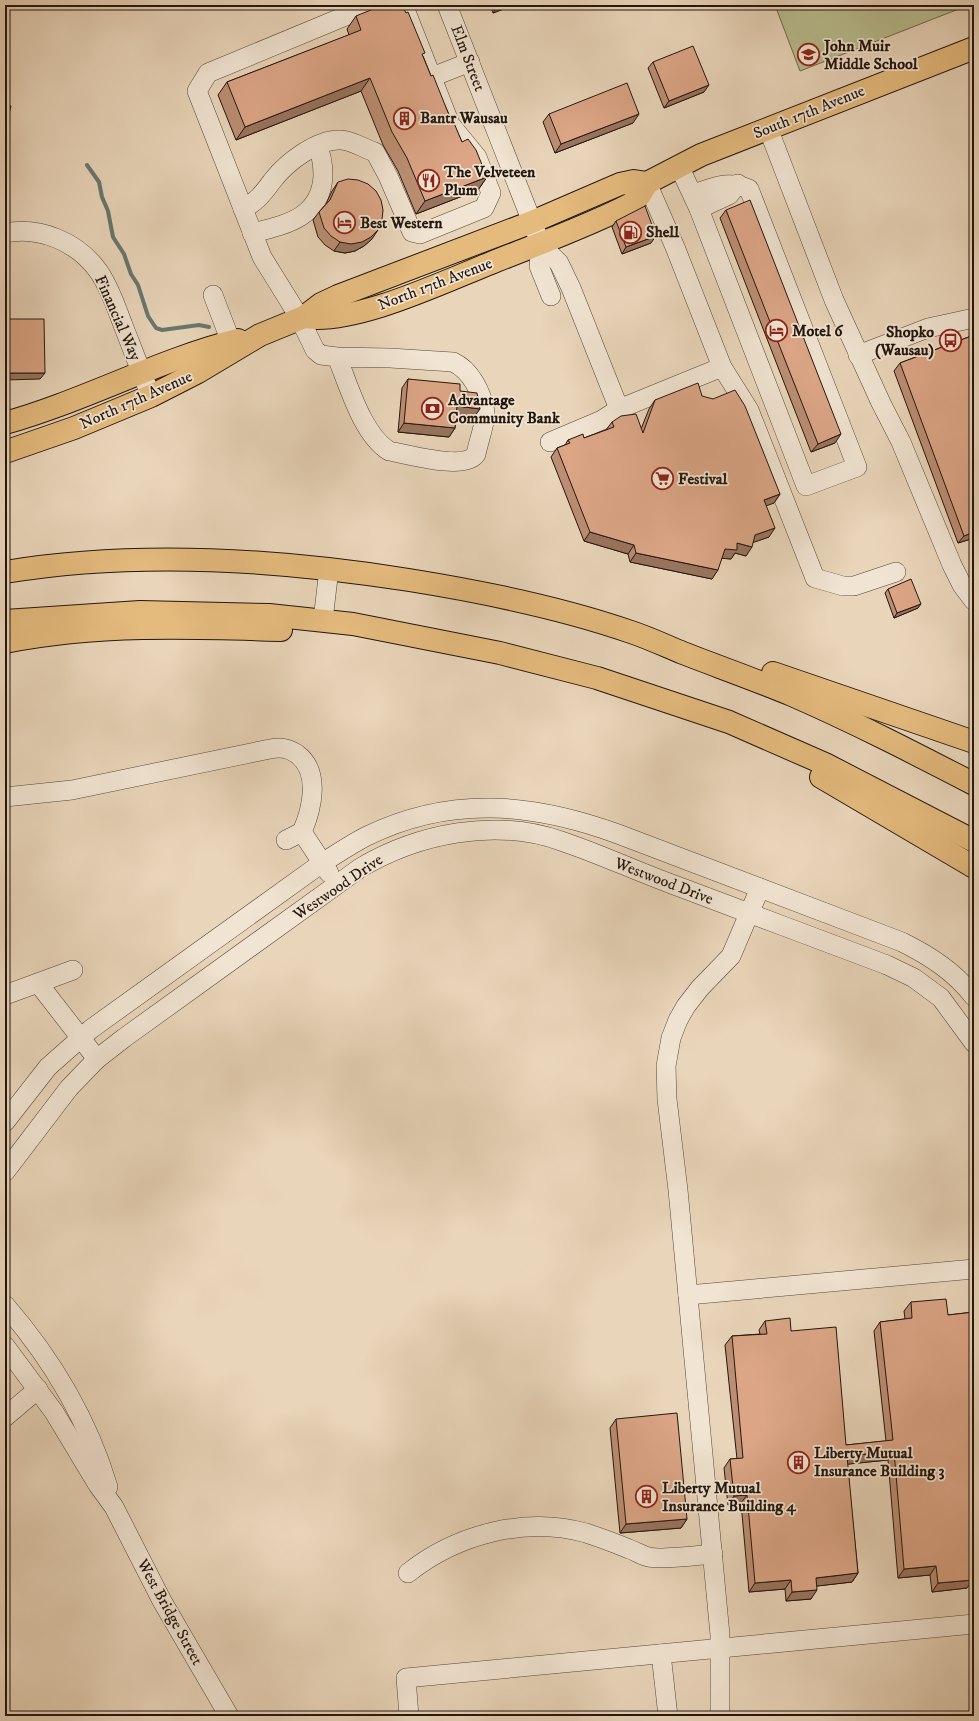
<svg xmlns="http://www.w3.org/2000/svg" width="979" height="1721" font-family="'IM FELL DW Pica',serif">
<rect width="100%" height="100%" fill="#e9d5ba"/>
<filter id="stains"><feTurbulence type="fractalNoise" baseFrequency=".005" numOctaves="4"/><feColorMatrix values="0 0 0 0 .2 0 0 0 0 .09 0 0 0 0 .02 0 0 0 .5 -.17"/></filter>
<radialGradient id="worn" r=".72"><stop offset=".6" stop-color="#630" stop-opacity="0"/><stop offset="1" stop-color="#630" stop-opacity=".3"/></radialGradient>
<path fill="#b8bd8f" stroke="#6e6a4e" d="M 775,5 L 969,5 L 800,71 Z"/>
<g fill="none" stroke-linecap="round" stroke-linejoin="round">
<path stroke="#69786f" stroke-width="4" d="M 87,165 L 99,182 L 102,197 L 108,211 L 113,237 L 124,254 L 131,274 L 138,285 L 148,316 L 156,328 L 162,330 L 199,325 L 209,327"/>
<defs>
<g id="minor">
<path d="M 447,5 L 541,245 L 559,263 L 571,288 L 619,409"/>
<path d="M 432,77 L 470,62"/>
<path d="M 768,128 L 834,300 L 881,403 L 901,442 L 952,565 L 962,585 L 974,601"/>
<path d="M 679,166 L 699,209 L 806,486 L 857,467 L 749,189 C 727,180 715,187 693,194"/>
<path d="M 647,183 L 675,247 L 722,367 L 749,410 L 815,578 L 843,586 L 854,586 L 896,572"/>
<path d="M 243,209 C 257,202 264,192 273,180 C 286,163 318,138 341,140 C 351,140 365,149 375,152 L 388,176 L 412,232 L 420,234 L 484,208 L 491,193 L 477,157 L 450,124 L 406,12 L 398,5"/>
<path d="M 699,209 L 729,195 L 738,184"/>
<path d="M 5,233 C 40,226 78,242 99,272 C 110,288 116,307 123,325 C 132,348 141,372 151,396"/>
<path d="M 252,233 C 285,225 321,218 323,176 C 323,166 322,155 317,146"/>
<path d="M 541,245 L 539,266 L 551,296"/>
<path d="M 213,295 L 231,342"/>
<path d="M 858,355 L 928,328 L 974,318"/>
<path d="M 337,357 C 349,386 362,434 389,451 C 407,454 465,471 476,454 C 478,443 486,422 485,412 C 482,393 471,370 453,362 L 390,358 L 337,357 L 321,355 L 315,350 L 298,315 L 262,257 L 197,91 L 208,73 L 372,5"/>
<path d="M 550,442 L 602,420 L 619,409 L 722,367"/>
<path d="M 323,620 L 329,569"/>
<path d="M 5,797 L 72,790 L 270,749 C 281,747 288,748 297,754 C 321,772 312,809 302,832 L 286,840"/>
<path d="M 302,832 L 329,873"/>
<path d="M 38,983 L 97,1059"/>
<path d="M 5,995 L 73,970"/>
<path d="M 5,1122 L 48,1067 L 91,1029 L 322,863 C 337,854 351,844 367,836 C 451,795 533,803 618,834 L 902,942 C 930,956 955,972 974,997"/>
<path d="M 5,1172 L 69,1088 L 97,1059 L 124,1038 L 360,868 C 419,833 496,818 561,841 C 600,854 638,872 677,886 C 747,912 817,939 887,965 L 914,978 L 941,998 L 974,1043"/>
<path d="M 688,1295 L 974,1269"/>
<path d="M 5,1305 C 51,1358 88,1420 108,1487"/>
<path d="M 5,1346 L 54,1412 L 98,1485 L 114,1507 L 162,1601 L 229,1716"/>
<path d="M 5,1417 L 38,1389"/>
<path d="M 408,1573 C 457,1534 526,1516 586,1533 C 601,1538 615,1543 629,1549 C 636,1551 642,1556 649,1557 C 660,1560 699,1555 713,1554"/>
<path d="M 661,1654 L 668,1716"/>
<path d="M 409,1716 L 406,1678 L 974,1624"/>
<path d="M 720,1716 L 720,1635 L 678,1190 L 667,1099 L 666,1066 L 671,1038 L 678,1020 L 686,1006 L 700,988 L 731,956 L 760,888"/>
</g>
<g id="major">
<path d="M 304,317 C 354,325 443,282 491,263 C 538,244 586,227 631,204 L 640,195 L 647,183 L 701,155 L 974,48"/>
<path d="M 5,423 C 84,401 158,360 238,340"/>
<path d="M 5,452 L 74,428 L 151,396 L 198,372 L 260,335 L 304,317 L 321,304 L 338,296 L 532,222 L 620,184 L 634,181 L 647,183"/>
</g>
<g id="highway">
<path d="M 5,572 C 138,550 276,559 409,580 C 484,592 559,607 631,632 C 649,638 666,646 683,653 C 719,667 756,680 792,695 C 854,722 914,753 974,784"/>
<path d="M 5,621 L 140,612 L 269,615 L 353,624 L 500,653 L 597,678 L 729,722 L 825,764 L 974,841"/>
<path d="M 5,642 C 96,624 189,627 281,630"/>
<path d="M 773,673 L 974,742"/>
<path d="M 821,777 L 974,867"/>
</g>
</defs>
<use href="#minor" stroke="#544639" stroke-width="20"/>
<use href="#major" stroke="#23160e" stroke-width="24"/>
<use href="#highway" stroke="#23160e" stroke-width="24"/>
<use href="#minor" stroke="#f1e4d2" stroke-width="19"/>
<use href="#major" stroke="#e4ba7d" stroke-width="22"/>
<use href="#highway" stroke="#e4ba7d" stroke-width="22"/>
</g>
<g fill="#bc8e73" stroke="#23160e">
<path d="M 490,5 L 514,5 L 493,13 Z"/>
<path d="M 356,16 L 423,56 L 431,76 L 462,142 L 487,177 L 478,190 L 416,214 L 398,171 L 383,145 L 361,91 L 236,140 L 218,95 L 227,82 L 349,35 L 347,29 Z"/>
<path d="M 653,62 L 704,92 L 664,108 L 648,68 Z"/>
<path d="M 549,114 L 633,123 L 555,153 L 543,122 Z"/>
<path d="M 338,182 L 372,239 L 364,246 L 355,251 L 345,253 L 334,251 L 325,245 L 318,237 L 313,220 L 319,212 L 326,204 L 332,191 Z"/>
<path d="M 726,210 L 835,443 L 811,452 L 720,218 Z"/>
<path d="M 616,221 L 651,243 L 622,254 L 612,227 Z"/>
<path d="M 974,335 L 974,538 L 958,543 L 894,371 L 900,363 Z"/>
<path d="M 408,379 L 460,391 L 474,417 L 456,416 L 455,428 L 449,437 L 398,432 L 402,388 Z"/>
<path d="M 702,396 L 780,494 L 774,503 L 766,505 L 769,537 L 753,542 L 746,556 L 735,553 L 731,559 L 722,558 L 712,579 L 630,562 L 628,554 L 584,541 L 551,457 L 557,448 L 565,445 L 568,440 L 584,438 L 606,430 L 612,422 L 641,429 L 649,409 L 655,400 Z"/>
<path d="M 888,589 L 918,608 L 894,618 L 885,593 Z"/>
<path d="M 911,1302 L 948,1315 L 974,1312 L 974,1571 L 972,1571 L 967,1588 L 932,1592 L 930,1575 L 898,1578 L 888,1460 L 847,1464 L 858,1573 L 852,1582 L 816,1586 L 811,1599 L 786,1601 L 785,1589 L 749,1592 L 741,1503 L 728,1505 L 724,1468 L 730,1459 L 737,1459 L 725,1345 L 732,1336 L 760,1334 L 759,1330 L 765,1321 L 791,1331 L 846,1445 L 886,1441 L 874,1331 L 880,1322 L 905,1319 L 904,1311 Z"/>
<path d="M 616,1419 L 687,1519 L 681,1528 L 620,1533 L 610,1428 Z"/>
</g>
<g fill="#99745e" stroke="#23160e">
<path d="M 503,5 L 514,5 L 493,13 L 497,7 Z"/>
<path d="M 370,78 L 361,91 L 236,140 L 245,127 Z"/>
<path d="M 709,85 L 704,92 L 664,108 L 669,101 Z"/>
<path d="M 639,114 L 633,123 L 555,153 L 561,144 Z"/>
<path d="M 487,177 L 478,190 L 416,214 L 425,201 Z"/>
<path d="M 378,230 L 372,239 L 364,246 L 355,251 L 345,253 L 334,251 L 340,242 Z"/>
<path d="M 656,236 L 651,243 L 622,254 L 626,247 Z"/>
<path d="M 5,373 L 45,373 L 40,379 L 5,380 Z"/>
<path d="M 457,406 L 480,409 L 474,417 L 451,415 Z"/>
<path d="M 404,423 L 455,428 L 449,437 L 398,432 Z"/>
<path d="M 841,434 L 835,443 L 811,452 L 818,444 Z"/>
<path d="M 780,494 L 774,503 L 758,509 L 764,500 Z"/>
<path d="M 775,528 L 769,537 L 749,544 L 755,535 Z"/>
<path d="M 590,532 L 634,545 L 628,554 L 584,541 Z"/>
<path d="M 974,532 L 974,538 L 958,543 L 964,536 Z"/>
<path d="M 737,543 L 752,547 L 746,556 L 735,553 L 731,559 L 718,558 L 725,549 Z"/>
<path d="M 636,553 L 718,570 L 712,579 L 630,562 Z"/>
<path d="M 921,604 L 918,608 L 894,618 L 897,613 Z"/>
<path d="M 894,1451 L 888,1460 L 840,1465 L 847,1456 Z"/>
<path d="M 747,1495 L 741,1503 L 728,1505 L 734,1496 Z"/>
<path d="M 687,1519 L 681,1528 L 620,1533 L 626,1524 Z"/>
<path d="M 971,1563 L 974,1563 L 974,1571 L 965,1572 Z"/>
<path d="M 936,1566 L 930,1575 L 898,1578 L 904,1569 Z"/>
<path d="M 858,1573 L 852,1582 L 809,1587 L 816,1578 Z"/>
<path d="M 791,1580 L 785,1589 L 749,1592 L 755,1583 Z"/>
<path d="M 973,1580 L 967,1588 L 932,1592 L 938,1583 Z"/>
<path d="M 817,1590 L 811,1599 L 786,1601 L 792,1592 Z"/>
</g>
<g fill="#dba586" stroke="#23160e">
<path d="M 383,5 L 402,5 L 406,13 L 408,12 L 425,53 L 422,54 L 431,76 L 433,75 L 449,115 L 454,123 L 462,142 L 468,139 L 476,150 L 487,177 L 425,201 L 407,158 L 392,132 L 370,78 L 245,127 L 227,82 L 361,30 L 356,16 Z"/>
<path d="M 496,5 L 503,5 L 497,7 Z"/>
<path d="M 693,46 L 709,85 L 669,101 L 653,62 Z"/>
<path d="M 627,83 L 639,114 L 561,144 L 549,114 Z"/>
<path d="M 5,104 L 11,106 L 5,129 Z"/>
<path d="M 348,179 L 358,180 L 368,184 L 376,191 L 381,200 L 383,210 L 382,220 L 378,230 L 371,237 L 362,242 L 351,244 L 340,242 L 331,236 L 324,228 L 319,212 L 330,200 L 338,182 Z"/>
<path d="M 750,200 L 841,434 L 818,444 L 726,210 Z"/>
<path d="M 645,206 L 656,236 L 626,247 L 616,221 Z"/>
<path d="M 5,319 L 44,319 L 45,373 L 5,373 Z"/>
<path d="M 974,335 L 974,532 L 964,536 L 900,363 Z"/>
<path d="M 408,379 L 460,384 L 460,391 L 477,393 L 480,409 L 457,406 L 455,428 L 404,423 Z"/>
<path d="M 698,383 L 702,396 L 713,399 L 735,390 L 745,406 L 780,494 L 764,500 L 775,528 L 755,535 L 752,547 L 737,543 L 737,550 L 725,549 L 718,570 L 636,553 L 634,545 L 590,532 L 557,448 L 570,443 L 568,440 L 583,434 L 584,438 L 614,427 L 612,422 L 621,416 L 636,414 L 643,433 L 655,400 Z"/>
<path d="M 911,579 L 921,604 L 897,613 L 888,589 Z"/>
<path d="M 946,1299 L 948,1315 L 974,1312 L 974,1563 L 971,1563 L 973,1580 L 938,1583 L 936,1566 L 904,1569 L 894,1451 L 847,1456 L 858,1573 L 816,1578 L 817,1590 L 792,1592 L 791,1580 L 755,1583 L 747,1495 L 734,1496 L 730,1459 L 743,1458 L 732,1336 L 767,1334 L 765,1321 L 790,1318 L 791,1331 L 836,1327 L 846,1445 L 893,1440 L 880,1322 L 912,1318 L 911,1302 Z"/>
<path d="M 677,1413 L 687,1519 L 626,1524 L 616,1419 Z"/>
</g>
<defs>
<symbol id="school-ring" viewBox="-11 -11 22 22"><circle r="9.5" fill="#f1e4d2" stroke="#8f2418" stroke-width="1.5"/><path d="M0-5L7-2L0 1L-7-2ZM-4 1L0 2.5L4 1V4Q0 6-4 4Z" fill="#8f2418"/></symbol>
<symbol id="building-ring" viewBox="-11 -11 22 22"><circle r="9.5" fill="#f1e4d2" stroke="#8f2418" stroke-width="1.5"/><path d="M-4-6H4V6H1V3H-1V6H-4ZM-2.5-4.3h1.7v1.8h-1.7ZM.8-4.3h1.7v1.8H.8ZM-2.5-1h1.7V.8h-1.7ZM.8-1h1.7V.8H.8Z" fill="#8f2418"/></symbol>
<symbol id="restaurant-ring" viewBox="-11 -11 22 22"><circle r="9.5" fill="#f1e4d2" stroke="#8f2418" stroke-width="1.5"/><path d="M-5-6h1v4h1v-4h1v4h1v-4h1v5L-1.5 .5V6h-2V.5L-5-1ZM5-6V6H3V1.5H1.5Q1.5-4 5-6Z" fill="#8f2418"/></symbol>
<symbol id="hotel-ring" viewBox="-11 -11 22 22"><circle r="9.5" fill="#f1e4d2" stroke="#8f2418" stroke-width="1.5"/><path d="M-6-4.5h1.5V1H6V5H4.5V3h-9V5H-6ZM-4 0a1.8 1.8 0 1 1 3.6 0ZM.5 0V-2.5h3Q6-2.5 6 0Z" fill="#8f2418"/></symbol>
<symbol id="fuel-ring" viewBox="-11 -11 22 22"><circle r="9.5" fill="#f1e4d2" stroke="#8f2418" stroke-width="1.5"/><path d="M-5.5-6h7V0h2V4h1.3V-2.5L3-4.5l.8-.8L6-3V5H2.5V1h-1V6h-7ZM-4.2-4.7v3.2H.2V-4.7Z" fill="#8f2418"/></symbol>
<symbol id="bus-ring" viewBox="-11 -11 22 22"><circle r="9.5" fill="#f1e4d2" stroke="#8f2418" stroke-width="1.5"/><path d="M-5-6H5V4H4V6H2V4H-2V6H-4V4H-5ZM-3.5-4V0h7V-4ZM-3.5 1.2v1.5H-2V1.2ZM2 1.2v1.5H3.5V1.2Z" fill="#8f2418"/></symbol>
<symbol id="bank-ring" viewBox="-11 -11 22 22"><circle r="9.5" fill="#f1e4d2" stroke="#8f2418" stroke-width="1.5"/><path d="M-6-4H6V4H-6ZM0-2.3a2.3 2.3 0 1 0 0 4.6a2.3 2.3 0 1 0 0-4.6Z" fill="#8f2418"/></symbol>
<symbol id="supermarket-ring" viewBox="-11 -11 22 22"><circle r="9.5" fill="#f1e4d2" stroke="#8f2418" stroke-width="1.5"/><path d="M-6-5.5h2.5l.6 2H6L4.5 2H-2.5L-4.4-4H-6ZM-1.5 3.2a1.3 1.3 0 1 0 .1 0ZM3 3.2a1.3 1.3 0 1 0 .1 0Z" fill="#8f2418"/></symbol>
</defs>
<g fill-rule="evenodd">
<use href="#school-ring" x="796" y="42" width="25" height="25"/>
<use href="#building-ring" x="392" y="106" width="25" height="25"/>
<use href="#restaurant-ring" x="416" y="168" width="25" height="25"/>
<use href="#hotel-ring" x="332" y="210" width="25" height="25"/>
<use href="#fuel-ring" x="618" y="220" width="25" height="25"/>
<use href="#hotel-ring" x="764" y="318" width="25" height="25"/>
<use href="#bus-ring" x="938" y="328" width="25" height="25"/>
<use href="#bank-ring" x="420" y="396" width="25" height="25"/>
<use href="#supermarket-ring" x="650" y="466" width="25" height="25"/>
<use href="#building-ring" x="786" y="1450" width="25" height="25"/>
<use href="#building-ring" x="634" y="1484" width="25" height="25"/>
</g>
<g text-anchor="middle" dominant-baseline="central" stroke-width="3.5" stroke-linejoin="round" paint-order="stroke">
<g font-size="16" font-weight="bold" fill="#23160e" stroke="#f1e4d2" text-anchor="start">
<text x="824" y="46">John Muir<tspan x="824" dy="18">Middle School</tspan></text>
<text x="420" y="118">Bantr Wausau</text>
<text x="444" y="172">The Velveteen<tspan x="444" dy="18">Plum</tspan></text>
<text x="360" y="223">Best Western</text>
<text x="646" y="232">Shell</text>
<text x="792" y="331">Motel 6</text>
<text x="934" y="332" text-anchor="end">Shopko<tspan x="934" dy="18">(Wausau)</tspan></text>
<text x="448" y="400">Advantage<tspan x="448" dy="18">Community Bank</tspan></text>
<text x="678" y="479">Festival</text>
<text x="814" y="1453">Liberty Mutual<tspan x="814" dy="18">Insurance Building 3</tspan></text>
<text x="662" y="1488">Liberty Mutual<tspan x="662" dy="18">Insurance Building 4</tspan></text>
</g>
<g font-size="16" fill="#23160e" stroke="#f1e4d2">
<text transform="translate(468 58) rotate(69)">Elm Street</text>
<text transform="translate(809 112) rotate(-22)">South 17th Avenue</text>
<text transform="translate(435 284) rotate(-21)">North 17th Avenue</text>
<text transform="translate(118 318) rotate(66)">Financial Way</text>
<text transform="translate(136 400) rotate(-24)">North 17th Avenue</text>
<text transform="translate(664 881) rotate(21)">Westwood Drive</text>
<text transform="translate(338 887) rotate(-34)">Westwood Drive</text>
<text transform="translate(170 1612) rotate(61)">West Bridge Street</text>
</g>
</g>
<rect width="979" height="1721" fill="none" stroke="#e9d5ba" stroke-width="20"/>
<rect x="6" y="6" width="967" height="1709" fill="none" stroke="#23160e" stroke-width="2"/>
<rect x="10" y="10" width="959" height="1701" fill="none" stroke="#23160e"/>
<rect width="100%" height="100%" filter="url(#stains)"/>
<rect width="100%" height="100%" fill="url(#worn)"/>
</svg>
